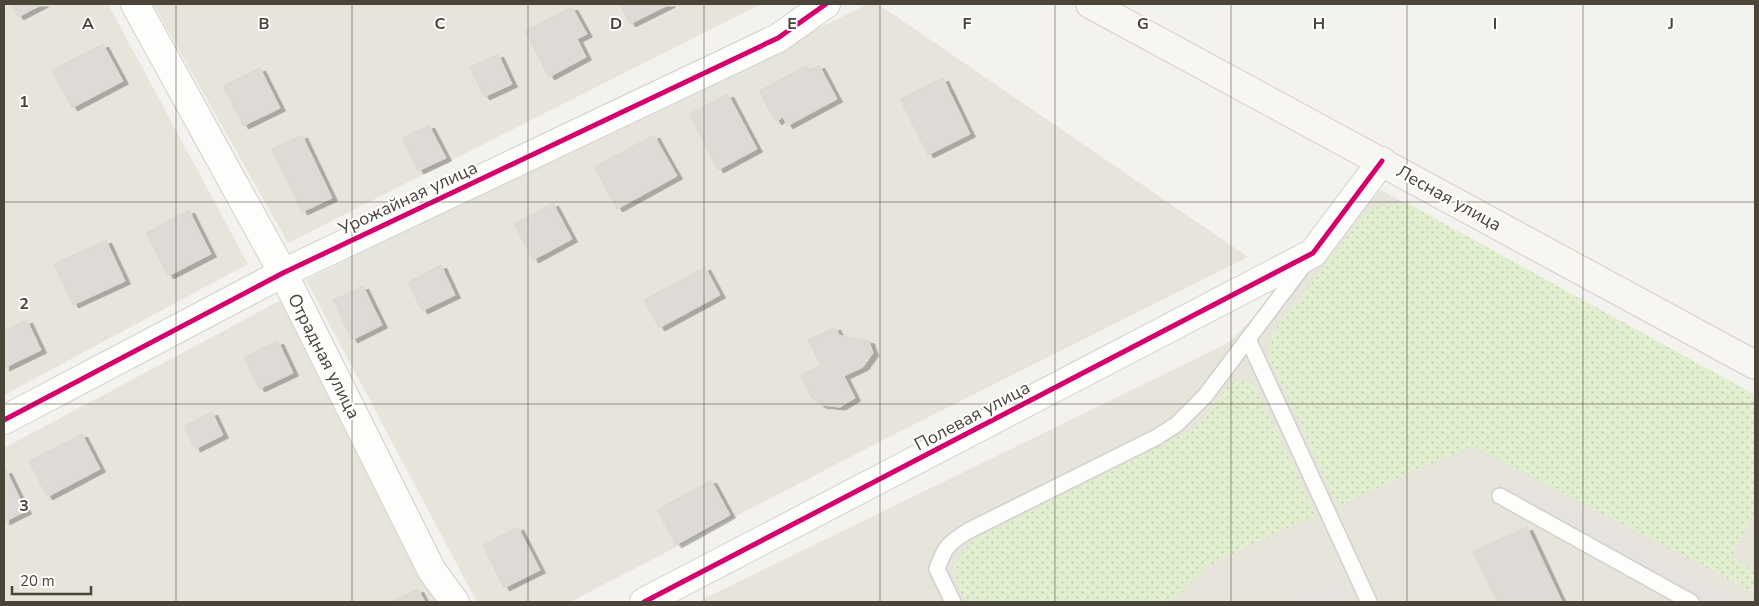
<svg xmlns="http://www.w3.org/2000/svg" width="1759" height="606" font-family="'Nunito Sans',sans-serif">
<defs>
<pattern id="grass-dots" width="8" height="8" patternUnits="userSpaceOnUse" patternTransform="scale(1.25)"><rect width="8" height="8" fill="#e1eecf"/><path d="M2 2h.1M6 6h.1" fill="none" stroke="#c3cdb2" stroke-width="1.8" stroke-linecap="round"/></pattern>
<filter id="shadow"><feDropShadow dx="5.5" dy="3" stdDeviation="0" flood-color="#0004"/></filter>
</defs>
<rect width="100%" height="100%" fill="#f4f2ee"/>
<g fill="#e7e4dc">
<path d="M 4,4 L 108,4 L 248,264 L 4,395 Z"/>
<path d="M 153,4 L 761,4 L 288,243 Z"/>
<path d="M 868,4 L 878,4 L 1248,257 L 887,438 L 570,602 L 477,602 L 306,280 Z"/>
<path d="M 1381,190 L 1755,395 L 1755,602 L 697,602 L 1228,343 Z"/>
<path d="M 285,298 L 439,602 L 4,602 L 4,448 Z"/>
</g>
<g fill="url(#grass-dots)">
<path d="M 1393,204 L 1409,204 L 1755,395 L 1755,509 L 1731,557 L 1755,572 L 1755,589 L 1750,591 L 1473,445 L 1338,506 L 1269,358 L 1268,342 L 1278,326 L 1365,213 L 1379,206 Z"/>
<path d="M 1240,380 L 1254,384 L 1316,514 L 1208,566 L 1174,599 L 1167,602 L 965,602 C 949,571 949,565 974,540 L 1196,428 L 1230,383 Z"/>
</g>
<g fill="#e6e3df">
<path d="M 1518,477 L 1749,602 L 1705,602 L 1508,496 Z"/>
<path d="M 1340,575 L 1349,594 L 1332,602 L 1281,602 Z"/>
</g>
<g fill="#dedbd6" stroke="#dcd9d4" filter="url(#shadow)">
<path d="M 11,4 L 43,4 L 18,17 Z"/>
<path d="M 620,4 L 670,4 L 630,24 Z"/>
<path d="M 572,7 L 587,34 L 577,39 L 586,57 L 549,77 L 525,31 Z"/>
<path d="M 103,44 L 123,81 L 72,108 L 52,70 Z"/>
<path d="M 498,54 L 512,84 L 484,97 L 470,67 Z"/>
<path d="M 819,65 L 837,99 L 787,126 L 783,117 L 776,122 L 759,91 L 806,66 L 809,71 Z"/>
<path d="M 260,68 L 280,108 L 243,126 L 223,86 Z"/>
<path d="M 943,78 L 970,134 L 928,155 L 900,99 Z"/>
<path d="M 728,94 L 757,149 L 718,170 L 689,114 Z"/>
<path d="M 429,125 L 446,158 L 418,171 L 402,138 Z"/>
<path d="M 302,135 L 332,198 L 302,212 L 272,149 Z"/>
<path d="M 654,135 L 677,176 L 617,209 L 594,167 Z"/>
<path d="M 553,203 L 572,239 L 533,260 L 514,224 Z"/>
<path d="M 189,210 L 211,254 L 168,276 L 146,233 Z"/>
<path d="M 106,240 L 125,281 L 73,305 L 54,264 Z"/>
<path d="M 441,265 L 455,295 L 422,311 L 408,282 Z"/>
<path d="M 705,267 L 720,295 L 659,328 L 644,300 Z"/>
<path d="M 363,286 L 382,325 L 352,340 L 333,300 Z"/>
<path d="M 27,320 L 41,350 L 4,368 L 4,331 Z"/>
<path d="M 835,327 L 839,335 L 869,341 L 873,353 L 863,367 L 844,376 L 855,398 L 840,407 L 820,405 L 810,396 L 801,375 L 821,365 L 808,340 Z"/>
<path d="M 278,341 L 293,373 L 259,389 L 244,357 Z"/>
<path d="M 212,412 L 223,435 L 195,449 L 184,426 Z"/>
<path d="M 82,434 L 100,469 L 47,497 L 29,461 Z"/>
<path d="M 6,470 L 26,511 L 4,522 L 4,471 Z"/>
<path d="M 711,480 L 730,515 L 676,545 L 657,510 Z"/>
<path d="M 518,527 L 540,570 L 504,588 L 483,545 Z"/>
<path d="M 1527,527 L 1562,602 L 1497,602 L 1473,551 Z"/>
<path d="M 418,589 L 425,602 L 391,602 Z"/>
</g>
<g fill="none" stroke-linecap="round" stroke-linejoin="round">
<defs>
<g id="lane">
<path d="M 1248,339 L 1369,602"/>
<path d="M 1500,496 L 1691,602"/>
<path d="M 953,602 L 937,569 C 945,546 949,543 968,531 L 1157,437 L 1177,424 L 1205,396 L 1306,262"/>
</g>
<g id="street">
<path d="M 135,4 L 283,273 L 432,571 L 455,602"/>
<path d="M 4,420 L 283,273 L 778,38 L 826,4"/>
<path d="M 644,602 L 1313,253 L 1382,161"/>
</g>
<path id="secondary" d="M 1090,4 L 1755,365"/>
</defs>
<use href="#lane" stroke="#d2d0cb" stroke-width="18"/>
<use href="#street" stroke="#d2d0cb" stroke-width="30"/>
<use href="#secondary" stroke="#d3cfc5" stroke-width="30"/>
<use href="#lane" stroke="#fdfdfc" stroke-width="15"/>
<use href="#street" stroke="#fdfdfc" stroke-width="28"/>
<use href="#secondary" stroke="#f7f6f1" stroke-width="28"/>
<defs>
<g id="cycleway">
<path d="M 4,420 L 283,273 L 778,38 L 826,4"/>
<path d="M 644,602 L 1313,253 L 1382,161"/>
</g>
</defs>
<use href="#cycleway" stroke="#fff" stroke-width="8"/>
<use href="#cycleway" stroke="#d6006c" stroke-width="5"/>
</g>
<path fill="none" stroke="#4b4439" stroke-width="1" stroke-opacity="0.55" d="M 176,4 L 176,602M 352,4 L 352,602M 528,4 L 528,602M 704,4 L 704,602M 880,4 L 880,602M 1055,4 L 1055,602M 1231,4 L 1231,602M 1407,4 L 1407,602M 1583,4 L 1583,602M 4,202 L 1755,202M 4,404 L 1755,404"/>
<g text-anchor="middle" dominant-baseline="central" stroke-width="4" stroke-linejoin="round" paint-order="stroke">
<g font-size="18" fill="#4b4439" stroke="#fff">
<text transform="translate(408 198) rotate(-25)">Урожайная улица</text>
<text transform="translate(1449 198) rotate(29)">Лесная улица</text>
<text transform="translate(324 356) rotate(63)">Отрадная улица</text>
<text transform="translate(972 416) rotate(-28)">Полевая улица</text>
</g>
</g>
<g font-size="16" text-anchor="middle" font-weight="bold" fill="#4b4439" stroke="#fff" stroke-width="4" stroke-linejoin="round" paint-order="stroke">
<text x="88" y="29">A</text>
<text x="264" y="29">B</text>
<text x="440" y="29">C</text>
<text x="616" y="29">D</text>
<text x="792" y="29">E</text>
<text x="967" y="29">F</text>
<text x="1143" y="29">G</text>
<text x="1319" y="29">H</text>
<text x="1495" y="29">I</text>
<text x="1671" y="29">J</text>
<text x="24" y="107">1</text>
<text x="24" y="309">2</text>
<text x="24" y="511">3</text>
</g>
<rect width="1759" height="606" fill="none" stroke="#4b4439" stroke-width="10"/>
<path d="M12 586v8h79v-8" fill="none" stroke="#4b4439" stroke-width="2.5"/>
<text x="20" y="586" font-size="15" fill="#4b4439" stroke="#ffffff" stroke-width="4" paint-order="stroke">20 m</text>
</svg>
